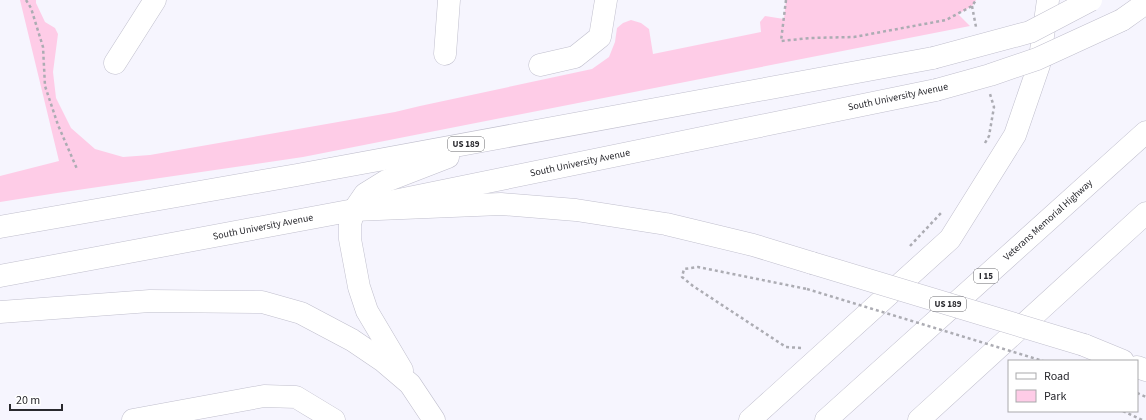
<svg xmlns="http://www.w3.org/2000/svg" width="1146" height="420" font-family="'Source Sans 3',sans-serif">
<rect width="100%" height="100%" fill="#f6f5fe"/>
<path fill="#fecce7" d="M 20,0 L 36,0 L 36,3 L 45,22 L 55,28 L 58,34 L 53,72 L 56,98 L 71,128 L 95,149 L 123,157 L 150,155 L 395,112 L 420,106 L 592,69 L 609,57 L 615,42 L 617,28 L 623,23 L 631,20 L 641,23 L 649,29 L 653,54 L 761,32 L 760,22 L 765,16 L 784,19 L 786,0 L 976,0 L 972,6 L 958,14 L 970,26 L 303,157 L 57,193 L 0,202 L 0,176 L 59,161 Z"/>
<g fill="none" stroke-linecap="round" stroke-linejoin="round">
<defs>
<g id="minor">
<path d="M 445,54 L 449,0"/>
<path d="M 115,63 L 155,0"/>
<path d="M 540,65 L 575,57 L 600,37 L 606,0"/>
<path d="M 133,420 L 264,396 L 296,397 L 334,420"/>
</g>
<g id="major">
<path d="M 1122,20 L 1146,3"/>
<path d="M 389,202 L 936,90"/>
</g>
<g id="highway">
<path d="M 0,227 L 297,175 L 933,58"/>
<path d="M 0,276 L 354,210 L 501,204 L 576,210 L 666,224 L 753,245 L 812,263"/>
<path d="M 0,312 L 150,301 L 262,302 L 301,313 L 352,340 L 383,361 L 410,384 L 434,420"/>
<path d="M 1084,345 L 1123,361"/>
<path d="M 1137,367 L 1146,370"/>
<path d="M 402,370 L 367,311 L 359,287 L 350,239 L 350,224 L 354,210 L 365,194 L 386,181 L 448,157"/>
<path d="M 750,420 L 950,239 L 1015,135 L 1039,65 L 1048,0"/>
<path d="M 826,420 L 1146,132"/>
<path d="M 919,420 L 1146,213"/>
</g>
</defs>
<use href="#minor" stroke="#c0bfcd" stroke-width="23"/>
<use href="#major" stroke="#c0bfcd" stroke-width="23"/>
<use href="#highway" stroke="#c0bfcd" stroke-width="23"/>
<g stroke="#acacb3" stroke-width="2.5" stroke-dasharray="3 3" stroke-linecap="butt">
<path d="M 26,0 L 31,8 L 43,47 L 45,86 L 58,125 L 77,169"/>
<path d="M 786,0 L 781,41 L 810,38 L 854,37 L 946,20 L 972,6 L 976,0"/>
<path d="M 972,6 L 976,27"/>
<path d="M 985,143 L 989,136 L 994,107 L 990,94"/>
<path d="M 910,246 L 942,212"/>
<path d="M 801,348 L 786,347 L 693,286 L 682,277 L 684,269 L 698,267 L 807,289"/>
<path d="M 1137,393 L 1146,397"/>
<path d="M 1123,411 L 1142,420"/>
</g>
<use href="#minor" stroke="#fff" stroke-width="22"/>
<use href="#major" stroke="#fff" stroke-width="22"/>
<use href="#highway" stroke="#fff" stroke-width="22"/>
<defs>
<path id="major-bridge" d="M 936,90 L 990,75 L 1037,59 L 1122,20"/>
<g id="highway-bridge">
<path d="M 933,58 L 1030,32 L 1091,0"/>
<path d="M 812,263 L 1084,345"/>
</g>
</defs>
<use href="#major-bridge" stroke="#c0bfcd" stroke-width="23" stroke-linecap="butt"/>
<use href="#highway-bridge" stroke="#c0bfcd" stroke-width="23" stroke-linecap="butt"/>
<path stroke="#acacb3" stroke-width="2.5" stroke-dasharray="3 3" stroke-linecap="butt" d="M 807,289 L 1043,361"/>
<use href="#major-bridge" stroke="#fff" stroke-width="22"/>
<use href="#highway-bridge" stroke="#fff" stroke-width="22"/>
</g>
<g text-anchor="middle" dominant-baseline="central" stroke-width="3.5" stroke-linejoin="round" paint-order="stroke">
<g fill="#fff" stroke="#69696d" stroke-width="1">
<rect x="448" y="137" width="36" height="14" rx="3"/>
<rect x="974" y="269" width="24" height="14" rx="3"/>
<rect x="930" y="297" width="36" height="14" rx="3"/>
</g>
<g font-size="9" font-weight="bold" fill="#29292e">
<text x="466" y="144">US 189</text>
<text x="986" y="276">I 15</text>
<text x="948" y="304">US 189</text>
</g>
<g font-size="10" fill="#29292e" stroke="#fff">
<text transform="translate(898 97) rotate(-12)">South University Avenue</text>
<text transform="translate(580 163) rotate(-12)">South University Avenue</text>
<text transform="translate(1048 220) rotate(-42)">Veterans Memorial Highway</text>
<text transform="translate(263 227) rotate(-11)">South University Avenue</text>
</g>
</g>
<rect x="1008" y="360" width="130" height="52" fill="#ffffff" stroke="#a9a9ab"/>
<rect x="1016" y="373" width="20" height="6" fill="#ffffff" stroke="#a9a9ab"/>
<text x="1044" y="380" font-size="12" fill="#29292e">Road</text>
<rect x="1016" y="390" width="20" height="12" fill="#fecce7" stroke="#a9a9ab"/>
<text x="1044" y="400" font-size="12" fill="#29292e">Park</text>
<path d="M10 404v6h52v-6" fill="none" stroke="#29292e" stroke-width="2"/>
<text x="16" y="404" font-size="12" fill="#29292e" stroke="#ffffff" stroke-width="3" paint-order="stroke">20 m</text>
</svg>
